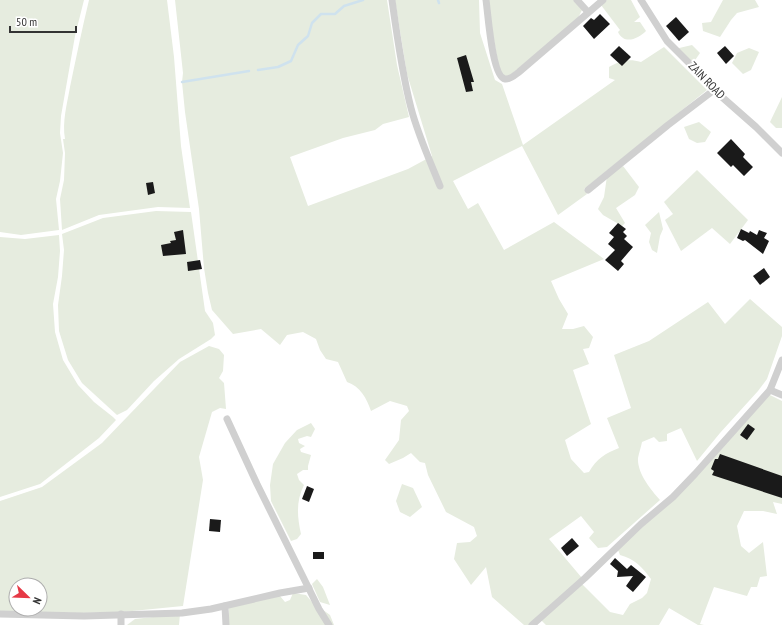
<svg xmlns="http://www.w3.org/2000/svg" width="782" height="625" font-family="'PT Sans Narrow',sans-serif">
<rect width="100%" height="100%" fill="#fff"/>
<g fill="#e6ecdf" fill-rule="evenodd">
<path d="M 0,0 L 84,0 L 75,36 L 61,116 L 60,133 L 63,153 L 60,181 L 56,199 L 59,230 L 21,235 L 0,232 Z"/>
<path d="M 89,0 L 167,0 L 174,57 L 181,146 L 190,208 L 158,207 L 99,215 L 62,230 L 60,199 L 64,180 L 65,153 L 63,139 L 65,139 C 62,122 67,104 70,87 C 76,58 82,29 89,0 Z"/>
<path d="M 175,0 L 387,0 L 397,65 L 409,117 L 383,124 L 375,130 L 343,138 L 290,157 L 308,206 L 408,169 L 432,156 L 407,74 L 395,0 L 479,0 L 480,33 L 495,80 L 502,84 L 523,145 L 615,80 L 609,78 L 609,67 C 620,61 628,58 641,62 L 664,47 L 707,90 L 584,189 L 587,194 L 558,215 L 522,146 L 453,181 L 468,209 L 478,203 L 504,250 L 554,222 L 604,259 L 551,281 L 559,299 L 568,314 L 562,329 L 573,329 L 584,326 L 593,337 L 589,348 L 583,349 L 589,364 L 573,370 L 591,424 L 565,440 L 571,459 L 584,473 L 589,472 C 596,459 606,453 619,448 L 607,418 L 631,408 L 614,355 L 649,341 L 708,302 L 725,324 L 750,299 L 782,327 L 782,336 L 767,379 L 758,391 L 720,433 L 697,461 L 681,428 L 667,434 L 667,441 L 659,442 L 654,437 L 642,442 C 641,447 639,453 638,458 C 637,473 651,490 660,500 L 607,547 L 598,548 L 589,538 L 594,532 L 581,516 L 549,539 L 582,578 L 531,625 L 524,625 L 492,597 L 486,567 L 471,585 L 454,559 L 457,543 L 470,542 L 477,536 L 474,527 L 446,512 L 428,475 L 425,463 L 420,462 L 411,453 L 403,458 L 389,464 L 385,460 L 399,440 L 401,420 L 409,411 L 407,406 L 390,401 L 371,411 C 367,399 360,386 347,382 L 338,362 L 326,359 L 320,350 L 316,339 L 303,332 L 287,335 L 280,345 L 261,329 L 233,334 L 212,310 L 208,293 L 204,268 L 199,209 L 185,112 L 182,82 L 183,73 Z"/>
<path d="M 487,0 L 575,0 L 583,8 L 578,18 L 507,78 L 500,74 Z"/>
<path d="M 607,0 L 631,0 L 640,17 L 634,22 L 640,22 L 646,31 C 638,39 624,45 618,32 L 620,30 L 601,5 Z"/>
<path d="M 723,0 L 755,0 L 759,7 L 737,13 L 731,20 L 720,37 L 703,31 L 702,23 L 711,22 Z"/>
<path d="M 692,45 L 700,53 L 691,66 L 675,49 Z"/>
<path d="M 749,48 L 759,52 L 751,70 L 743,74 L 732,63 L 737,53 Z"/>
<path d="M 782,97 L 782,128 L 776,128 L 770,122 Z"/>
<path d="M 699,122 L 711,132 L 705,142 L 697,143 L 689,139 L 684,127 Z"/>
<path d="M 623,166 L 639,187 L 635,195 L 616,208 L 625,223 L 622,226 L 603,215 L 598,209 L 604,197 L 607,176 Z"/>
<path d="M 697,170 L 748,220 L 730,244 L 712,228 L 681,251 L 665,220 L 673,214 L 664,202 Z"/>
<path d="M 156,211 L 191,212 L 205,311 L 213,323 L 215,335 L 211,339 L 179,359 L 154,381 L 127,410 L 117,415 L 82,383 L 68,360 L 59,331 L 58,305 L 62,276 L 64,250 L 62,234 L 103,218 Z"/>
<path d="M 659,212 L 663,229 L 660,236 L 657,253 L 652,250 L 649,242 L 651,233 L 645,225 Z"/>
<path d="M 59,235 L 60,251 L 58,277 L 53,304 L 55,332 L 63,360 L 78,385 L 94,402 L 113,417 L 116,420 L 99,438 L 40,484 L 0,497 L 0,237 L 25,239 Z"/>
<path d="M 209,346 L 219,349 L 224,355 L 223,371 L 219,378 L 224,383 L 226,409 L 220,408 L 212,412 L 199,457 L 203,480 L 183,606 L 122,612 L 79,613 L 0,611 L 0,501 L 42,487 L 102,443 L 180,362 ZM 16,585 L 40,585 L 40,609 L 16,609 Z"/>
<path d="M 766,393 L 782,401 L 782,504 L 773,502 L 777,514 L 763,511 L 744,511 L 737,526 L 741,546 L 749,553 L 763,542 L 767,576 L 760,577 L 757,587 L 751,587 L 747,596 L 714,587 L 700,624 L 704,625 L 698,625 L 669,608 L 659,625 L 546,625 L 541,620 L 582,584 L 610,612 L 623,615 L 630,604 L 642,598 L 647,593 L 651,579 C 642,567 635,559 620,555 L 618,550 L 659,509 Z"/>
<path d="M 311,423 L 315,429 L 311,437 L 307,436 L 298,439 L 299,443 L 305,446 L 300,449 L 301,452 L 311,455 L 308,466 L 308,470 L 303,470 L 297,474 L 299,480 L 304,485 C 296,501 297,516 301,534 L 297,539 L 291,541 L 271,501 L 270,485 L 273,464 L 285,443 L 297,430 Z"/>
<path d="M 402,484 L 413,488 L 422,507 L 410,517 L 400,512 L 396,501 Z"/>
<path d="M 317,579 L 323,587 L 330,605 L 320,602 L 312,584 Z"/>
<path d="M 293,593 L 306,595 L 312,602 L 330,615 L 334,625 L 229,625 L 229,606 L 280,596 L 285,602 L 290,600 Z"/>
<path d="M 180,614 L 179,625 L 127,625 L 135,619 Z"/>
</g>
<g fill="none" stroke-linecap="round" stroke-linejoin="round">
<g stroke="#cfe2ee" stroke-width="2.5">
<path d="M 438,0 L 439,3"/>
<path d="M 258,70 L 278,67 L 291,61 L 298,45 L 308,36 L 312,23 L 321,14 L 335,14 L 344,6 L 363,0"/>
<path d="M 182,82 L 249,71"/>
</g>
</g>
<g fill="#1a1a1a">
<path d="M 600,14 L 610,24 L 594,39 L 583,26 L 591,18 L 594,20 Z"/>
<path d="M 676,17 L 689,32 L 679,41 L 666,26 Z"/>
<path d="M 619,46 L 631,57 L 622,66 L 610,55 Z"/>
<path d="M 725,46 L 734,56 L 726,64 L 717,53 Z"/>
<path d="M 466,55 L 474,82 L 471,82 L 473,91 L 466,92 L 457,58 Z"/>
<path d="M 731,139 L 745,154 L 743,157 L 753,167 L 744,176 L 733,165 L 731,167 L 717,153 Z"/>
<path d="M 153,182 L 155,193 L 148,195 L 146,183 Z"/>
<path d="M 618,223 L 626,229 L 623,232 L 627,236 L 624,239 L 633,247 L 621,261 L 624,264 L 618,271 L 605,260 L 615,250 L 608,244 L 614,237 L 609,233 Z"/>
<path d="M 741,229 L 749,233 L 750,231 L 757,235 L 759,230 L 767,233 L 764,238 L 769,241 L 763,254 L 745,240 L 743,241 L 737,238 Z"/>
<path d="M 183,230 L 186,254 L 163,256 L 161,245 L 171,243 L 170,241 L 176,240 L 174,232 Z"/>
<path d="M 200,260 L 202,269 L 188,271 L 187,262 Z"/>
<path d="M 764,268 L 770,277 L 760,285 L 753,276 Z"/>
<path d="M 748,424 L 755,429 L 747,440 L 740,435 Z"/>
<path d="M 720,454 L 782,476 L 782,498 L 712,475 L 714,471 L 711,469 L 715,459 L 718,459 Z"/>
<path d="M 307,486 L 314,489 L 309,502 L 302,499 Z"/>
<path d="M 210,519 L 221,520 L 220,532 L 209,531 Z"/>
<path d="M 572,538 L 579,546 L 567,556 L 561,548 Z"/>
<rect x="313" y="552" width="11" height="7"/>
<path d="M 615,558 L 627,569 L 631,565 L 646,577 L 633,592 L 626,586 L 633,576 L 617,577 L 618,571 L 610,564 Z"/>
</g>
<g fill="none" stroke-linecap="round" stroke-linejoin="round">
<g stroke="#d0d0d0" stroke-width="7">
<path d="M 392,0 C 397,36 402,73 411,108 C 418,135 430,161 440,186"/>
<path d="M 486,0 C 488,13 492,77 505,79 C 510,80 515,75 519,72 L 603,0"/>
<path d="M 577,0 L 588,12"/>
<path d="M 641,0 L 667,41 L 701,75 L 714,90 L 756,127 L 782,153"/>
<path d="M 588,190 L 668,125 L 714,90"/>
<path d="M 770,390 L 782,395"/>
<path d="M 227,419 L 257,484 L 319,609 L 329,625"/>
<path d="M 225,606 L 226,625"/>
<path d="M 0,614 L 84,616 L 182,613 L 211,609 L 280,593 L 309,588"/>
<path d="M 121,614 L 121,625"/>
<path d="M 532,625 L 585,578 L 641,524 L 673,497 L 695,474 L 770,390 L 782,360"/>
</g>
</g>
<g text-anchor="middle" dominant-baseline="central" stroke-width="4" stroke-linejoin="round" paint-order="stroke">
<g font-size="12" fill="#333" stroke="#fff">
<text transform="translate(707 80) rotate(46)">ZAIN ROAD</text>
</g>
</g>
<g transform="translate(28 597) rotate(113)"><circle r="19" fill="#ffffff" stroke="#adadad"/>
<path d="M0-3L7 15L0 10L-7 15Z" fill="#e63946"/>
<text y="-6" font-size="11" font-weight="bold" text-anchor="middle" fill="#333333">N</text>
</g>
<path d="M10 26v6h66v-6" fill="none" stroke="#333333" stroke-width="2"/>
<text x="16" y="26" font-size="12" fill="#333333" stroke="#ffffff" stroke-width="3" paint-order="stroke">50 m</text>
</svg>
